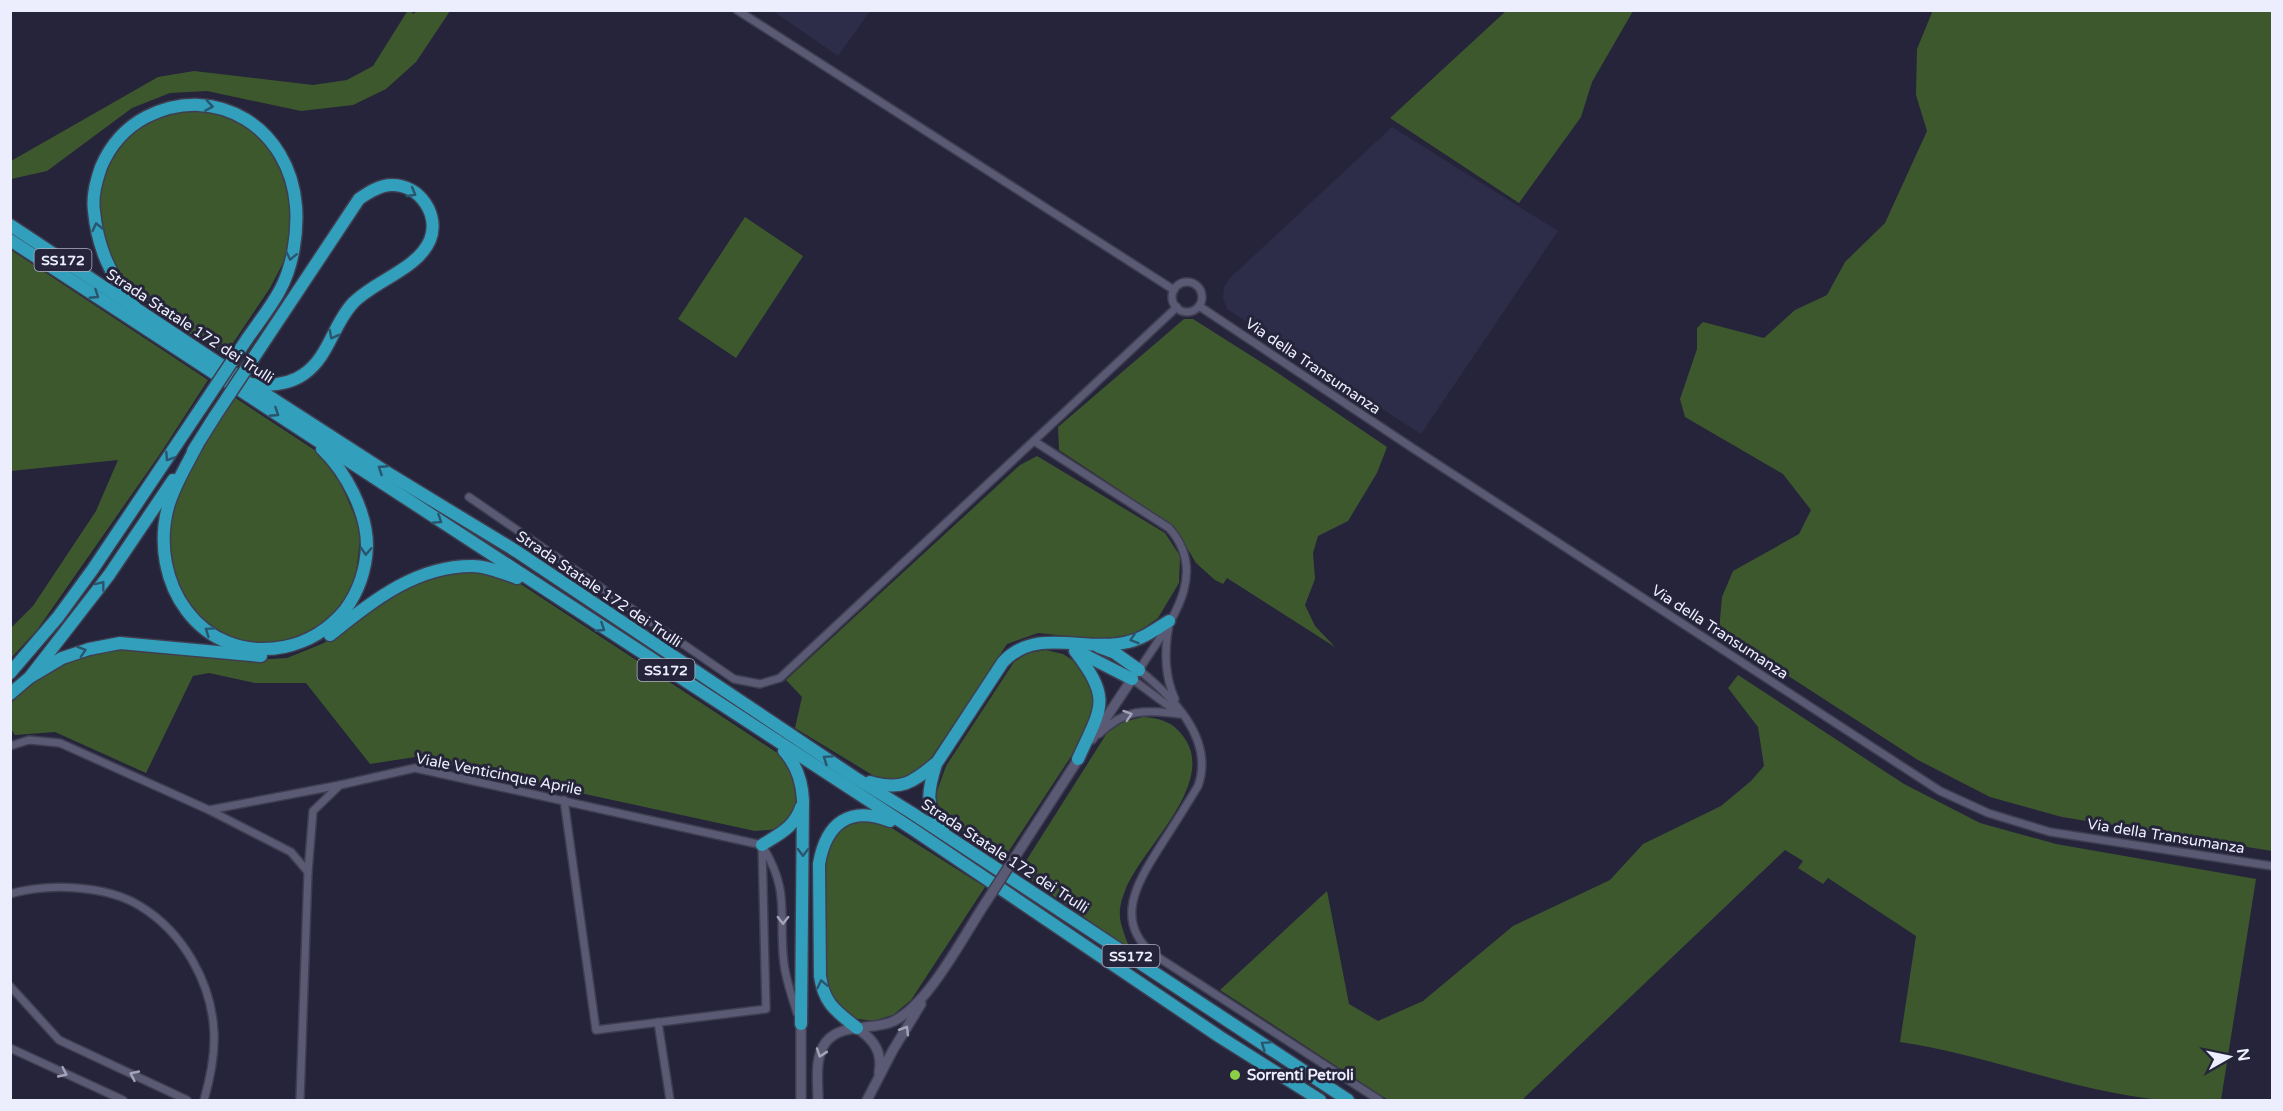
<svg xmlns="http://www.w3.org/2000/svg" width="2283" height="1111" font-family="'Varela Round',sans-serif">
<rect width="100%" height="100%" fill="#25243a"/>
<g fill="#2e2d49">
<path d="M 773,11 L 870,11 L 838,56 Z"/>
<path d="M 1392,127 L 1558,231 L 1421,434 L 1227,309 L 1223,298 L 1224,287 L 1230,278 Z"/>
</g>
<g fill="#3e582e">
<path d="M 408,10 L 414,14 L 416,11 L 450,11 L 416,62 L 386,89 L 353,105 L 301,111 L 207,91 L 170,93 L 132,108 L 47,171 L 11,179 L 11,161 L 158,77 L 194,71 L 313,85 L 347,80 L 373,66 Z"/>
<path d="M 1933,10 L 2272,11 L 2272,851 L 2062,817 L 1990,797 L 1918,760 L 1719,631 L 1722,597 L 1733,571 L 1799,534 L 1811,510 L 1783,474 L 1685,417 L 1680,399 L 1697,349 L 1697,328 L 1703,322 L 1764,338 L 1795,310 L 1827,295 L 1845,262 L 1885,223 L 1927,131 L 1916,95 L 1917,49 Z"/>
<path d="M 1506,11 L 1633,11 L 1592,82 L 1581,117 L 1519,203 L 1390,118 Z"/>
<path d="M 197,109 L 228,115 L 258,132 L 282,163 L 292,203 L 291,239 L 285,259 L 270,288 L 225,355 C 198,338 155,315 134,293 C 112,271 99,238 97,207 C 95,173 125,128 157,116 C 169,112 184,111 197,109 Z"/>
<path d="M 745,217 L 803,256 L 736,358 L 678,319 Z"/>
<path d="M 11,250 L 208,380 L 160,454 L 37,630 L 11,658 L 11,628 L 33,606 L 96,511 L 118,460 L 11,471 Z"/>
<path d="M 1184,319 L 1193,319 L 1272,369 L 1387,447 L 1377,473 L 1348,521 L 1318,536 L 1313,553 L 1315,579 L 1305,605 L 1315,626 L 1335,647 L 1227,578 L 1223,584 L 1215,580 L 1196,563 L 1174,526 L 1059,450 L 1058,427 Z"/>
<path d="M 234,397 L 316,451 L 336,473 L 361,530 L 355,584 L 339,610 L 316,631 L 286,642 L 255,644 L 224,635 L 198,618 L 178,590 L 169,562 L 168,527 L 183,480 Z"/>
<path d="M 1037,456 L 1165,533 L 1180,556 L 1179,583 L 1158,618 L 1134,635 L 1096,639 L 1038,633 L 1007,644 L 929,761 C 914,778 896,784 874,776 L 795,728 L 802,697 L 786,680 L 1020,465 Z"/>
<path d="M 481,569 L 516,581 L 782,756 L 797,781 L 797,804 L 795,812 L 779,829 L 755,831 L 415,757 L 370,764 L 306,683 L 255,683 L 209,673 L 193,676 L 146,773 L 55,732 L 15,735 L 11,729 L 11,703 L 38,677 L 81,654 L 128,646 L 255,660 L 287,658 L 324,643 L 409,582 L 446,571 Z"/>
<path d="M 1046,650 L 1063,654 L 1077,663 L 1083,668 L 1096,695 L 1087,732 L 1001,863 L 949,825 L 941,815 L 937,802 L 937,791 L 946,766 L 1014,662 L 1028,653 Z"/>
<path d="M 1738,675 L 1904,784 L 1980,823 L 2056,844 L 2256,879 L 2221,1100 C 2201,1101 2180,1102 2161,1100 C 2072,1091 1988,1055 1900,1042 L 1916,936 L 1828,878 L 1823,884 L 1798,868 L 1803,861 L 1785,850 L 1522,1100 L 1388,1100 L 1220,990 L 1327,891 L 1349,1004 L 1378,1021 L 1423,1001 L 1513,926 L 1610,880 L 1643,844 L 1721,806 L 1751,781 L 1764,766 L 1758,727 L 1728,688 Z"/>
<path d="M 1143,717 C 1160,718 1173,722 1183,736 C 1219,783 1141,848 1125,891 C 1115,915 1121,925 1130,949 L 1019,872 L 1107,733 L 1123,722 Z"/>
<path d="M 867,819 L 887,825 L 985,887 L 911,1000 L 893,1015 L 873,1021 L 851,1018 L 834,1004 L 826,983 L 823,861 L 832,836 L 847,823 Z"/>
</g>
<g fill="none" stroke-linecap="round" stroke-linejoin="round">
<defs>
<g id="minor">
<path d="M 737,10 L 1174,290"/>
<circle cx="1187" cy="297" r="15"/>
<path d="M 1199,306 L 1411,447 L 1940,791 L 1988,813 L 2050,832 L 2272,866"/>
<path d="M 1034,441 L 1169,528 C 1212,576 1166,627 1139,670 C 1173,697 1215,739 1198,786 C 1186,806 1174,825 1161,845 C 1139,880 1112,920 1153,954 L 1379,1100"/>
<path d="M 469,497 L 734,679 L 760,684 L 780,678 L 1177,307"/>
<path d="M 1169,625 C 1164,651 1164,675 1175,699"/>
<path d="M 1132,679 L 1178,713"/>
<path d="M 1099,734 C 1126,708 1144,710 1179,714"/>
<path d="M 10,746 L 29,740 L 60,743 L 209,810 L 340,785"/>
<path d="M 564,800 L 596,1030 L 766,1009 L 762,845"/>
<path d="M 209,810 L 291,852 L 308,872"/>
<path d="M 763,847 C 791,893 778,915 784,964 C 786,981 792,996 797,1013"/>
<path d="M 10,894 C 49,883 106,885 140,906 C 183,932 212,983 214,1033 C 215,1055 210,1079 204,1100"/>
<path d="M 10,986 L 59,1040 L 187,1100"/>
<path d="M 658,1022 L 670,1100"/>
<path d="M 10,1048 L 123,1100"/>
<path d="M 300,1100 L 308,872 L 313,811 L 340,785 L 415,768 L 762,845"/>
</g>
<g id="tertiary">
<path d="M 1092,739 L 1134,676"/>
<path d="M 1017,854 L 1081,755"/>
<path d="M 801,1024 L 801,1100"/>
<path d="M 857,1028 C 874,1040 883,1052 879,1073"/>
<path d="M 818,1100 C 818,1083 814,1057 826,1042 C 842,1022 873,1031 894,1021 C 929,1004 964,935 986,902"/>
<path d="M 867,1100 L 893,1050 L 921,1004"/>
</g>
<g id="trunk">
<path d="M 10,225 L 250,384 L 391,475 L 516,551 L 854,777 L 912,813 L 1348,1100"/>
<path d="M 10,240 L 914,830 L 1220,1037 L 1320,1100"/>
<path d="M 134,301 C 110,280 97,243 94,211 C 92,196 96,182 101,167 C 110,146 125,128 146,117 C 217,81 290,129 296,206 C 298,233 293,266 280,290 C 271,307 258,323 247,339"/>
<path d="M 251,384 C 269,386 289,385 304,374 C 329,357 333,324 353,303 C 374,281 418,269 430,240 C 440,215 420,185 392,185 C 380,185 369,192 359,199 L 260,348"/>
<path d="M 197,445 C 187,465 174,485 168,507 C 148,582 200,663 284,647 C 309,642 329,629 345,610 C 359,591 366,570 367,546 C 367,512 346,472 322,449"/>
<path d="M 193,451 L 215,416"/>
<path d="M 330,635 C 373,601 415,566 472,566 C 487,566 503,573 517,578"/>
<path d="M 1099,647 L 1115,653 L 1139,670"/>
<path d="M 1075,651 C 1112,700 1102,706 1078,759"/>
<path d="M 1077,651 L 1132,679"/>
<path d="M 10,673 L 58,617 L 93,569 L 201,408"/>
<path d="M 30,677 L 62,658 L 89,649 L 120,643 L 261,656"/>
<path d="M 10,694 L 30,677 L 109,575 L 173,480"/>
<path d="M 784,751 C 797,765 802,781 803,800 L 801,1024"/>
<path d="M 870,782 C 901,791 912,783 935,764"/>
<path d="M 943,829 C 924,806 928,790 936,764 L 1003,662 C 1037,626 1084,653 1128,642 C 1143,639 1156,629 1169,621"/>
<path d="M 762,845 C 779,834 795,827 801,807"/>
<path d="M 857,1028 C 836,1011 824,1004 820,976 L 819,864 C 826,823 850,805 890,821"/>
</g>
</defs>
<use href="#minor" stroke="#3f3e51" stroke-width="10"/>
<use href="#tertiary" stroke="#3f3e51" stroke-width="12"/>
<use href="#trunk" stroke="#3f3e51" stroke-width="15"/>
<use href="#minor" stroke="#5b5a74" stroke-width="7"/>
<use href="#tertiary" stroke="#5b5a74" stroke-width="9"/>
<use href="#trunk" stroke="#329fbc" stroke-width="12"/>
<defs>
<path id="tertiary-bridge" d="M 986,902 L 1017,854"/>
<g id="trunk-bridge">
<path d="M 201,408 L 247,339"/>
<path d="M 215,416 L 260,348"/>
</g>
</defs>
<use href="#tertiary-bridge" stroke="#3f3e51" stroke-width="12" stroke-linecap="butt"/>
<use href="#trunk-bridge" stroke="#3f3e51" stroke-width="15" stroke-linecap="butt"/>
<use href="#tertiary-bridge" stroke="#5b5a74" stroke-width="9"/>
<use href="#trunk-bridge" stroke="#329fbc" stroke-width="12"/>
</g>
<defs><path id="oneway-chevron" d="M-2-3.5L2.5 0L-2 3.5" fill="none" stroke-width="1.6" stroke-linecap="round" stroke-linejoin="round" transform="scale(1.5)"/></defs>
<g stroke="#2a556e">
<use href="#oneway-chevron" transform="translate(209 106) rotate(9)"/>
<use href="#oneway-chevron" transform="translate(412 193) rotate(30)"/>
<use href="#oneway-chevron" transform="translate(97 227) rotate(-103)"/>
<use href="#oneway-chevron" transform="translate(291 256) rotate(102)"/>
<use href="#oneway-chevron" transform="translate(95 295) rotate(33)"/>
<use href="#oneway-chevron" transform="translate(333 335) rotate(118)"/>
<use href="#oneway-chevron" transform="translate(275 413) rotate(33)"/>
<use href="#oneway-chevron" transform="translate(169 457) rotate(123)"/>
<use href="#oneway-chevron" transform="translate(382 469) rotate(-147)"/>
<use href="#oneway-chevron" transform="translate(438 520) rotate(33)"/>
<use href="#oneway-chevron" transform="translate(366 551) rotate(93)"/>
<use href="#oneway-chevron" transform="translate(101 585) rotate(-52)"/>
<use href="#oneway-chevron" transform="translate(601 628) rotate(33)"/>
<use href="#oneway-chevron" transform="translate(209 631) rotate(-146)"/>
<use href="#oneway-chevron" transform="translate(1134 639) rotate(162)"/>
<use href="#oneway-chevron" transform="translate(82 651) rotate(-18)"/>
<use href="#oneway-chevron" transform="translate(827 759) rotate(-146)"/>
<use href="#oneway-chevron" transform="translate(803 852) rotate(91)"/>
<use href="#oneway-chevron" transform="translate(822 984) rotate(-102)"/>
<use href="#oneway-chevron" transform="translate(1265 1045) rotate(-146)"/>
</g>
<g stroke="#a4a4b8">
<use href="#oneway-chevron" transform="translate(1128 715) rotate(-18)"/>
<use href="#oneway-chevron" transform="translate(783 920) rotate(90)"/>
<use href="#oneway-chevron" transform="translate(905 1030) rotate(-59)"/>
<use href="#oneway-chevron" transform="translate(821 1053) rotate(109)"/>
<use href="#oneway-chevron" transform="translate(63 1073) rotate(25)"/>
<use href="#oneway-chevron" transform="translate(134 1075) rotate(-155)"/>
</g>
<circle fill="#8cce45" stroke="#25243a" stroke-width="2" cx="1235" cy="1075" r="6"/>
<g text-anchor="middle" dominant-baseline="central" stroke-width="6" stroke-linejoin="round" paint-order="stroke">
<g fill="#25243a" stroke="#b1b1c2" stroke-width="1.5">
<rect x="34.5" y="249" width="57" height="22" rx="4.5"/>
<rect x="637.5" y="659" width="57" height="22" rx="4.5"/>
<rect x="1102.5" y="945" width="57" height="22" rx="4.5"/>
</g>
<g font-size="14" font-weight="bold" fill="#edeefd">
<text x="63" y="260">SS172</text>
<text x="666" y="670">SS172</text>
<text x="1131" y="956">SS172</text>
</g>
<g font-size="15" fill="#edeefd" stroke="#25243a">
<text transform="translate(190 326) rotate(33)">Strada Statale 172 dei Trulli</text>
<text transform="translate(1313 366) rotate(34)">Via della Transumanza</text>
<text transform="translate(599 589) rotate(34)">Strada Statale 172 dei Trulli</text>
<text transform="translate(1720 632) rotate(33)">Via della Transumanza</text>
<text transform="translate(499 774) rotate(11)">Viale Venticinque Aprile</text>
<text transform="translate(2166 836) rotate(9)">Via della Transumanza</text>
<text transform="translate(1005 856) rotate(33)">Strada Statale 172 dei Trulli</text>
</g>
<g font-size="15" font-weight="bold" fill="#edeefd" stroke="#25243a" text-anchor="start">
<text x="1247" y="1075">Sorrenti Petroli</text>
</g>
</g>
<rect width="2283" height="1111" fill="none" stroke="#edeefd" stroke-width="24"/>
<g transform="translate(2229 1057) rotate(81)" stroke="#25243a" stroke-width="4.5" paint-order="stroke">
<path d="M0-4.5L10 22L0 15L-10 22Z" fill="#edeefd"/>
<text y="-9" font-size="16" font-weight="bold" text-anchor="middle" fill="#edeefd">N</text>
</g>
</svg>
